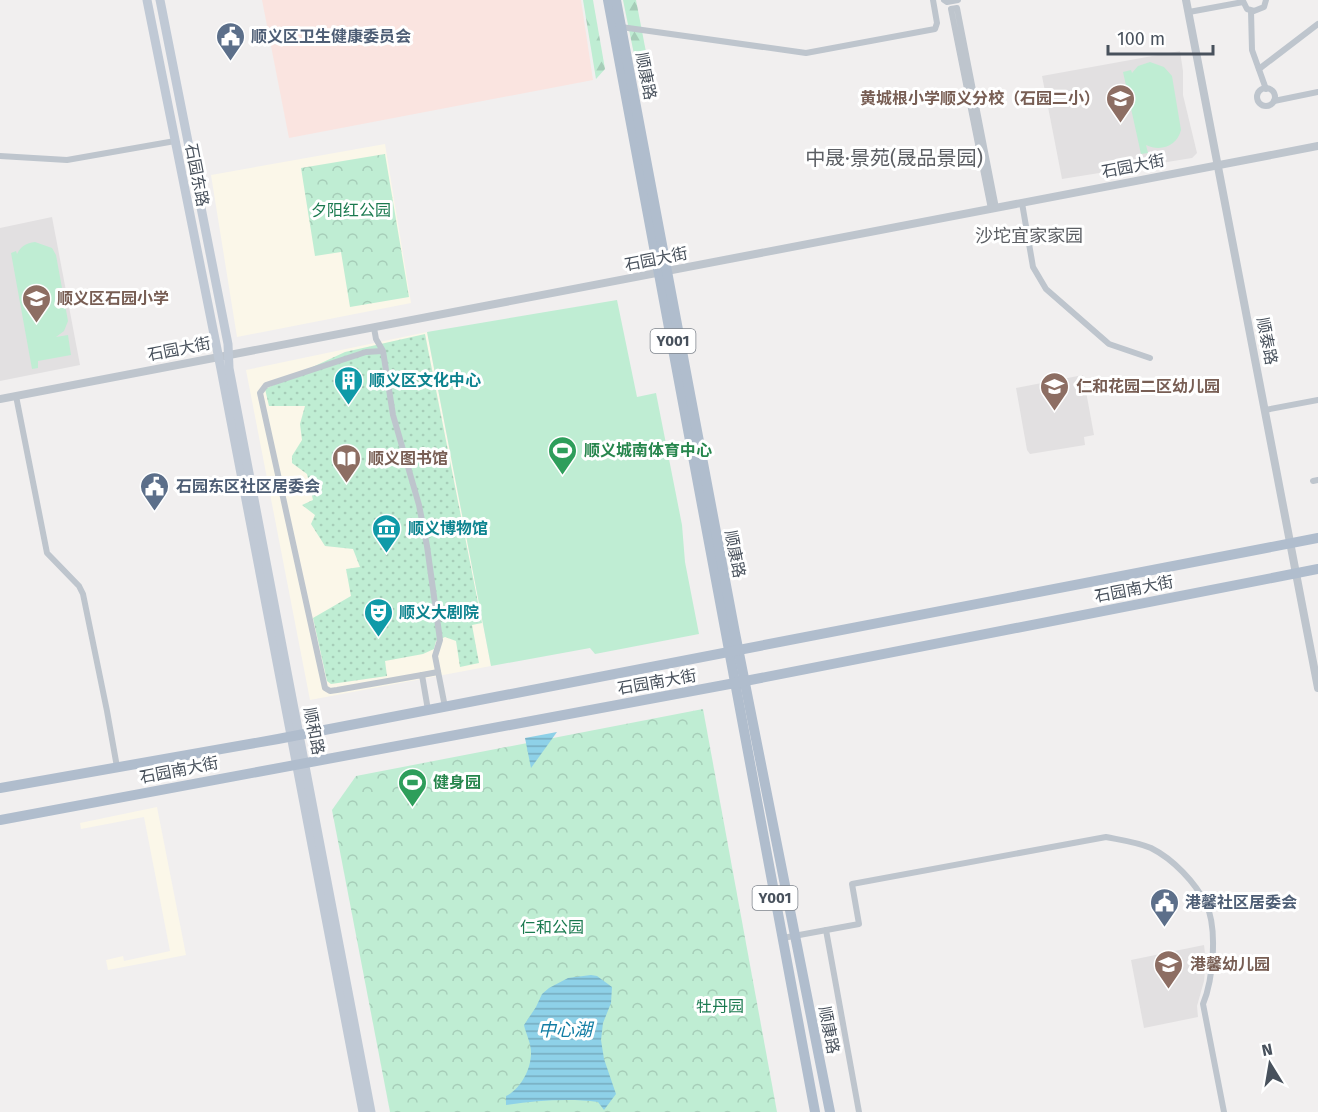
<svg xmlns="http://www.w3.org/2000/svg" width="1318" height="1112" font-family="'Fira Sans','Noto Sans SC',sans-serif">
<defs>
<pattern id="grass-dots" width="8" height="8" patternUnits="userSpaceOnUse" patternTransform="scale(1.5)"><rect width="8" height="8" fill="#bfedd3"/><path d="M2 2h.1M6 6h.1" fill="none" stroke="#a6cdb8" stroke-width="1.8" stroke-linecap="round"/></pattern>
<pattern id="forest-firs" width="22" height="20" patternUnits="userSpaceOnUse" patternTransform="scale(1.5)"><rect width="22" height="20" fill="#bfedd3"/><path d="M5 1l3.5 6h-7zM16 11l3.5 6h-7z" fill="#a6cdb8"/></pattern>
<pattern id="park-crowns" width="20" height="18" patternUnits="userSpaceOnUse" patternTransform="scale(1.5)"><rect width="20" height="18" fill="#bfedd3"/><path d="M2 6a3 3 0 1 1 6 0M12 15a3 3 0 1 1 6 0" fill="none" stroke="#a6cdb8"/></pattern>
<pattern id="water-rules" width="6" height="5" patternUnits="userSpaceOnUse" patternTransform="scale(1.5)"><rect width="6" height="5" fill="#8ed1e8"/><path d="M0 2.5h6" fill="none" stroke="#76acbf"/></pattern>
</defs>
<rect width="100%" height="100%" fill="#f1efef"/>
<g fill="#fbf7e9">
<path d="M 385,144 L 411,303 L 237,337 L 211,175 Z"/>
<path d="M 427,332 L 491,666 L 310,700 L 246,370 Z"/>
<path d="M 157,807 L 186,955 L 108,970 L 106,960 L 123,956 L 124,961 L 170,951 L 144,817 L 81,829 L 80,823 Z"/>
</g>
<g fill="#e2e0e1">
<path d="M 1180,51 L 1183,71 L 1183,95 L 1197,153 L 1192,158 L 1062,179 L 1042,76 Z"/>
<path d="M 52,217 L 80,365 L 0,381 L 0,228 Z"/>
<path d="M 1083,375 L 1094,435 L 1084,437 L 1085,445 L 1030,454 L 1027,450 L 1016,388 Z"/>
<path d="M 1204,945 L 1206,962 L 1204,981 L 1197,1006 L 1198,1017 L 1144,1028 L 1131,960 Z"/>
</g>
<path fill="#fae4e0" d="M 262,0 L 581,0 L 593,80 L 289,138 Z"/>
<path fill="url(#grass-dots)" d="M 425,334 L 482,623 L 472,625 L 479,663 L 460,667 L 456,641 L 445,637 L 436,641 L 434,649 L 423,654 L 385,661 L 387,676 L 331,684 L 327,681 L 313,618 L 351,596 L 346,569 L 360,567 L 353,549 L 325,546 L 311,524 L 315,515 L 302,505 L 313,500 L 307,474 L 292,463 L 292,456 L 302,440 L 300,424 L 305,406 L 269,406 L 265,389 L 345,352 Z"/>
<g fill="url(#forest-firs)">
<path d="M 583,0 L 593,0 L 605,69 L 596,79 Z"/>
<path d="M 623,0 L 636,0 L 651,78 L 639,79 Z"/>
</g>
<g fill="url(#park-crowns)">
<path d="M 385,154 L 409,297 L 350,307 L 341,252 L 315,256 L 301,168 Z"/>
<path d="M 703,709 L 777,1112 L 390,1112 L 332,810 L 356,776 Z"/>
</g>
<g fill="#bfedd3">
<path d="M 1150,62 L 1164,67 L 1172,76 L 1181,130 C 1177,146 1161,152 1146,145 L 1148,153 L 1141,154 L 1123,72 L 1131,70 L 1132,73 L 1138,66 Z"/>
<path d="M 35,242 L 52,248 L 56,255 L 68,321 L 64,331 L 56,337 L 68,335 L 71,355 L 38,361 L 38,368 L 32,369 L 11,253 L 16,251 L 17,254 C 21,246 26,243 35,242 Z"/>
<path d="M 617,300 L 637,397 L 656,393 L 682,525 L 685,562 L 699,634 L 595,654 L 590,648 L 491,666 L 427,332 Z"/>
</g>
<g fill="url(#water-rules)">
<path d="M 557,732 L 531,768 L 525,738 Z"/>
<path d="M 591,975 L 597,976 L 612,987 L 611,1003 L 603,1023 L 601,1040 L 604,1059 L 616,1094 L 604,1110 L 598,1102 C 567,1098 536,1101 506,1105 L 506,1096 C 521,1089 531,1069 531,1053 C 531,1043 526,1034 524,1025 L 536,1007 L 542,994 L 549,988 L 568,978 Z"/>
</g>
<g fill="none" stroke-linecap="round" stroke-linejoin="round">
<g stroke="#bec5cd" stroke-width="6">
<path d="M 944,0 L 947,2 L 958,0"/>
<path d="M 1243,1 L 1247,9 L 1254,11 L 1264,7 L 1266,0"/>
<path d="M 1251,11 L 1252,50 L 1266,89"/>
<path d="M 1189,12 L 1243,2"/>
<path d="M 621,27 L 806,53 L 935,29 L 937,23 L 933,0"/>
<path d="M 1259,69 L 1318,24"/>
<circle cx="1266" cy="97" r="9"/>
<path d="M 1274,101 L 1318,92"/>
<path d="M 0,156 L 67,160 L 175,141"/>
<path d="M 1022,203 L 1033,267 L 1046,289 L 1109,344 L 1150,358"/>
<path d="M 991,209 L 951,9 L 957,8 L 996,208"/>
<path d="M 374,328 L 376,339 L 383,351 L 393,415 L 419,505 L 427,546 L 440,640 L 435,656 L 445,707"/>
<path d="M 382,351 L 366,352 L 266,385 L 260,393 L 325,688 L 330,691 L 337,690 L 422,675 L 428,710"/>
<path d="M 16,396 L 47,553 L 79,586 L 83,594 L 107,711 L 117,767"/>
<path d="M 1265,410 L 1318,400"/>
<path d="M 1313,481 L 1318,480"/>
<path d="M 422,675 L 438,672"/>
<path d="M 826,930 L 859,1112"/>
<path d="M 783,938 L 859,924 L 852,884 L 1106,837 C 1121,840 1137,842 1151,848 C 1173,859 1195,882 1206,904 C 1218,928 1213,980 1203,1004 L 1224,1112"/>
</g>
<g stroke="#bec5cd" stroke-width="8">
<path d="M 1186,0 L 1318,688"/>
<path d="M 0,399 L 1318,146"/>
</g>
<g stroke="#c0c9d5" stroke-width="9">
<path d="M 147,0 L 221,369 L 363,1112"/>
<path d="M 160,0 L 228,344 L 229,368 L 371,1112"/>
</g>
<g stroke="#b0bdcd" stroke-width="10">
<path d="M 608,0 L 815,1112"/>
<path d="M 616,0 L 735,633 L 830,1112"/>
<path d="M 0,788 L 278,739 L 1318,538"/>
<path d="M 0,820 L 735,683 L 1318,569"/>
</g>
</g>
<defs>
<symbol id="civic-pin" viewBox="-11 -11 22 30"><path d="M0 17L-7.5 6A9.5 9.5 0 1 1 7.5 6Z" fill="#5c6f8a" stroke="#fff"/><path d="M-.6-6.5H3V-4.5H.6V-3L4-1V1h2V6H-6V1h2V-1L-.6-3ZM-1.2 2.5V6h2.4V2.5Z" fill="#fff"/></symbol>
<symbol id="school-pin" viewBox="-11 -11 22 30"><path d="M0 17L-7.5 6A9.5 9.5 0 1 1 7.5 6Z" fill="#8d6e63" stroke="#fff"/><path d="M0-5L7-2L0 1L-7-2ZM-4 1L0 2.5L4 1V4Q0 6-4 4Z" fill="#fff"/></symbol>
<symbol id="building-pin" viewBox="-11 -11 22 30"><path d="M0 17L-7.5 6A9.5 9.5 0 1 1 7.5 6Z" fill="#0f9aa8" stroke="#fff"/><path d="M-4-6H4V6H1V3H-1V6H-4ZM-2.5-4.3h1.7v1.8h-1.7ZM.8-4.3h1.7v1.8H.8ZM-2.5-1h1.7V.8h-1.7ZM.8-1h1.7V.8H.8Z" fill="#fff"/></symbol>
<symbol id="stadium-pin" viewBox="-11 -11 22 30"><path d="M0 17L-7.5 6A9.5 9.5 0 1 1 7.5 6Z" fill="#2e9e5b" stroke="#fff"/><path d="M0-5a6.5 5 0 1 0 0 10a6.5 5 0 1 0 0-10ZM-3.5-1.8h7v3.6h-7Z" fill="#fff"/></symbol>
<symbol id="library-pin" viewBox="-11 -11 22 30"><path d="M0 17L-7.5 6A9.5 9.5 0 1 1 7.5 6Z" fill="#8d6e63" stroke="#fff"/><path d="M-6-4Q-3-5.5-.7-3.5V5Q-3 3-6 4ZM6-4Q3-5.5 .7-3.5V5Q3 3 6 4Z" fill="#fff"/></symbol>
<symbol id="museum-pin" viewBox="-11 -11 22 30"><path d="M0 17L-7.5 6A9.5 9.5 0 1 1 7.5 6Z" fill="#0f9aa8" stroke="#fff"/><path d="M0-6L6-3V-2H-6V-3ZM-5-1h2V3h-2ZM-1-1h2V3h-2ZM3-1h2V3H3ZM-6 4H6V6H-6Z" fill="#fff"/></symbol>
<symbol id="theatre-pin" viewBox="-11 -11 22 30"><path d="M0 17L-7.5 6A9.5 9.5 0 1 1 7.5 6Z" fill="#0f9aa8" stroke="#fff"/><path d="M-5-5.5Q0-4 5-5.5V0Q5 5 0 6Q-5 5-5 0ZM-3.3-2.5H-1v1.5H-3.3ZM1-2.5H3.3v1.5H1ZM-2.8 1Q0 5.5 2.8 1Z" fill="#fff"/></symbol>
</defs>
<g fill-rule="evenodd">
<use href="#civic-pin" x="214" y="20" width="33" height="45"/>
<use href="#school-pin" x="1104" y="82" width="33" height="45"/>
<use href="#school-pin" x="20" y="282" width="33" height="45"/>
<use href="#building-pin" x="332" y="364" width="33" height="45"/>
<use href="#school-pin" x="1038" y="370" width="33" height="45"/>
<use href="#stadium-pin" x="546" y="434" width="33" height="45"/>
<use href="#library-pin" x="330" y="442" width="33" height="45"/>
<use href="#civic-pin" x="138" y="470" width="33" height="45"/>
<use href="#museum-pin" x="370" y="512" width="33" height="45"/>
<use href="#theatre-pin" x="362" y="596" width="33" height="45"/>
<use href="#stadium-pin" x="396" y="766" width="33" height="45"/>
<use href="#civic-pin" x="1148" y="886" width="33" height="45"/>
<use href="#school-pin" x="1152" y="948" width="33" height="45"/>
</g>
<g text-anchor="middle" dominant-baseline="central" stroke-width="6" stroke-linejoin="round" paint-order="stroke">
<g fill="#fff" stroke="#7f858d" stroke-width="1.5">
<rect x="650.5" y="329" width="45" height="24" rx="4.5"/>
<rect x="752.5" y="886" width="45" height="24" rx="4.5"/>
</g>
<g font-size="15" font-weight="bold" fill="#48515c">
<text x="673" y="341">Y001</text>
<text x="775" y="898">Y001</text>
</g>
<g font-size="16" font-weight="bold" fill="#4e5e75" stroke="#fff" text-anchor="start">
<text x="251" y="36">顺义区卫生健康委员会</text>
<text x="176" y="486">石园东区社区居委会</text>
<text x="1185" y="902">港馨社区居委会</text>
</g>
<g font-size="16" fill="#48515c" stroke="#fff">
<text transform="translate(646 76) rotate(79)">顺康路</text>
<text transform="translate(1133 166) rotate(-11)">石园大街</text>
<text transform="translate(197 175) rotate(79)">石园东路</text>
<text transform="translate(656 259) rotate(-11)">石园大街</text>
<text transform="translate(1267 341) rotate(79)">顺泰路</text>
<text transform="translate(179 349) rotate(-11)">石园大街</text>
<text transform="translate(735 554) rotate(79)">顺康路</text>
<text transform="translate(1134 589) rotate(-11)">石园南大街</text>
<text transform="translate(657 682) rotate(-10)">石园南大街</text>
<text transform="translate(314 731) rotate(79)">顺和路</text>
<text transform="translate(179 770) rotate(-11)">石园南大街</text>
<text transform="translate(829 1030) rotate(79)">顺康路</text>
</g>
<g font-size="16" font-weight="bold" fill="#785e54" stroke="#fff" text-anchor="start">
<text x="1100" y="98" text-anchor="end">黄城根小学顺义分校（石园二小）</text>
<text x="57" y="298">顺义区石园小学</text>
<text x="1076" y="386">仁和花园二区幼儿园</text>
<text x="368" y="458">顺义图书馆</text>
<text x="1190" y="964">港馨幼儿园</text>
</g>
<g font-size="16" fill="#1b7a50" stroke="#fff">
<text x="351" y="210">夕阳红公园</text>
<text x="552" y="927">仁和公园</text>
<text x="720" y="1006">牡丹园</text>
</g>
<g font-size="16" font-weight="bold" fill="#0d838f" stroke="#fff" text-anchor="start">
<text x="369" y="380">顺义区文化中心</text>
<text x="408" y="528">顺义博物馆</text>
<text x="399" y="612">顺义大剧院</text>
</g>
<g font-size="16" font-weight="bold" fill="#27864d" stroke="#fff" text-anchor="start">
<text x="584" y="450">顺义城南体育中心</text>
<text x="433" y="782">健身园</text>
</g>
<g font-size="18" fill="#5c5f64" stroke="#fff">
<text x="1029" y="236">沙坨宜家家园</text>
</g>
<g font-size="18" font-style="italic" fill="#127da4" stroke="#fff">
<text x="565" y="1030">中心湖</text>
</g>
<g font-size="20" fill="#5c5f64" stroke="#fff">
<text x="894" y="158">中晟·景苑(晟品景园)</text>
</g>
</g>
<g transform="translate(1270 1064) rotate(349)" stroke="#ffffff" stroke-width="4.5" paint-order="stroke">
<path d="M0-4.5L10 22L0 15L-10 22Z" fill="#48515c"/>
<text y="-9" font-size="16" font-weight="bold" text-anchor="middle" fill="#48515c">N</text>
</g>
<path d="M1108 45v9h105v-9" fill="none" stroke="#48515c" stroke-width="3"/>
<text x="1117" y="45" font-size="18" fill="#48515c" stroke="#ffffff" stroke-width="4.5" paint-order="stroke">100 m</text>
</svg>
